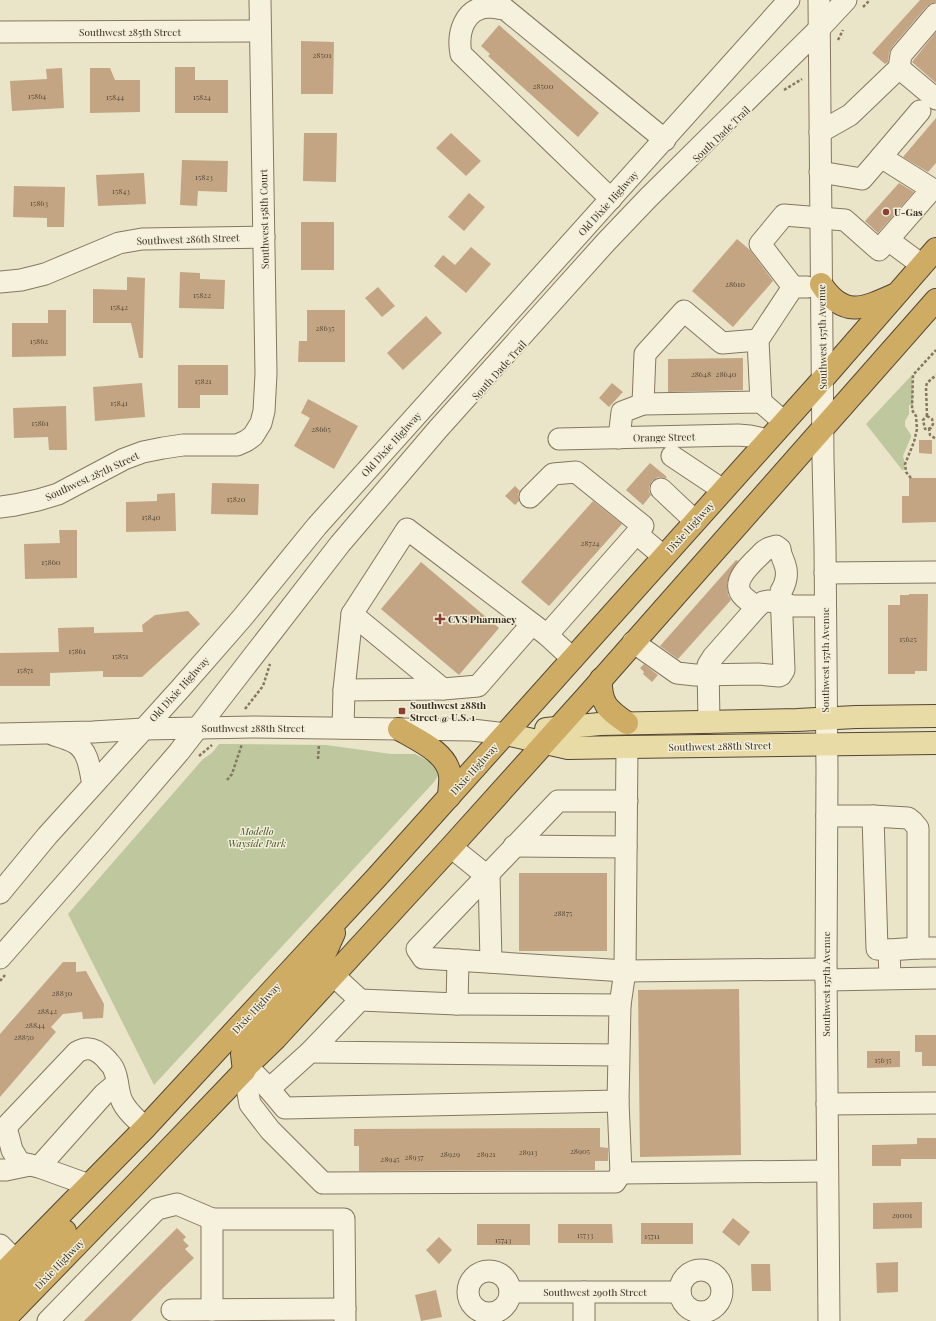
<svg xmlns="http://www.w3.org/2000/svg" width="936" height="1321" font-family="'Playfair Display',serif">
<rect width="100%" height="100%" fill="#eae4c9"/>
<g fill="#bec79e">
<path d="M 912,375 L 913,405 L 909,405 L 909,414 L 905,421 L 905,426 L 911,435 L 911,437 L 903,456 L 905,465 L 903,471 L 866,424 Z"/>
<path d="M 219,744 L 326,745 L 391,754 L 415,754 L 434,764 L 438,776 L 434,782 L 154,1085 L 68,914 L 203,759 L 212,753 Z"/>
</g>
<g fill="#c4a583">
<path d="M 920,0 L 936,0 L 936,2 L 932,3 L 927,6 L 892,47 L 889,53 L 888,62 L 885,64 L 872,53 Z"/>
<path d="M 499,25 L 599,113 L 578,137 L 488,56 L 490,54 L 481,46 Z"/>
<path d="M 936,32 L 936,83 L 912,62 Z"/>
<path d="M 301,41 L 334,42 L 333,94 L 301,94 Z"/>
<path d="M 175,67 L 195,67 L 195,80 L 228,80 L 228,113 L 175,113 Z"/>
<path d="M 62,68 L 64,108 L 12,111 L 10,81 L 47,79 L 46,69 Z"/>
<path d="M 90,68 L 110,68 L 115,80 L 140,80 L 140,112 L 90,113 Z"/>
<path d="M 936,118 L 936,163 L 928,172 L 903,157 Z"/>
<path d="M 304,133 L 337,133 L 336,182 L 303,181 Z"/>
<path d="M 451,133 L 481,161 L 466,176 L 436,148 Z"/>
<path d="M 182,160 L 228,161 L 227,192 L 198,191 L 197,206 L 180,205 Z"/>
<path d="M 144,173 L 146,204 L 98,206 L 96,175 Z"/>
<path d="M 899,183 L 914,192 L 878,233 L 865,221 Z"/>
<path d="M 14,186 L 65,187 L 64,227 L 47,227 L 47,218 L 13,217 Z"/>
<path d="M 469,193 L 485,207 L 464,231 L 448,217 Z"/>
<rect x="301" y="222" width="33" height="48"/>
<path d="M 737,239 L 750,250 L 773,281 L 733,327 L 692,291 Z"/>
<path d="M 471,247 L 491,264 L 466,293 L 434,266 L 443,255 L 455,265 Z"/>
<path d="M 180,272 L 200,273 L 200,279 L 225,280 L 224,309 L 179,308 Z"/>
<path d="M 127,277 L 145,278 L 143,358 L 139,358 L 131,323 L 93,323 L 93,289 L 127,290 Z"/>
<path d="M 378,287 L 395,306 L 382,317 L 365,298 Z"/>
<path d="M 48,310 L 66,310 L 66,356 L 12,357 L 12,323 L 48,323 Z"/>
<path d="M 307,310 L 345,310 L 345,362 L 298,362 L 299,341 L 307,341 Z"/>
<path d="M 426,316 L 442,333 L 403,370 L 387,353 Z"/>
<path d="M 743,358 L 743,390 L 668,392 L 668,359 Z"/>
<path d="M 178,365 L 228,365 L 228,395 L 200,395 L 200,408 L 178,408 Z"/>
<path d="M 142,383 L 145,417 L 95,421 L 93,387 Z"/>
<path d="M 612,383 L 623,392 L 609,407 L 599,398 Z"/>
<path d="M 308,399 L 358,426 L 334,469 L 294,446 L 310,418 L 301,413 Z"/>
<path d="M 66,406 L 67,450 L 49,450 L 48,437 L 14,438 L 13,408 Z"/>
<path d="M 919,440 L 932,440 L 932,454 L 919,453 Z"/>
<path d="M 650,463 L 667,477 L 666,478 L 658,477 L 652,481 L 649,487 L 649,492 L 651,495 L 643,505 L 626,490 Z"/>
<path d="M 909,478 L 936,478 L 936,522 L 902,523 L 902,496 L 909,496 Z"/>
<path d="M 212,483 L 259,484 L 258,515 L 211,514 Z"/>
<path d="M 515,486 L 520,491 L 518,494 L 519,501 L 515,505 L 505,496 Z"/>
<path d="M 175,493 L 176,531 L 126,532 L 126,502 L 157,501 L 157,494 Z"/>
<path d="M 593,501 L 622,524 L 549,606 L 521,582 Z"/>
<path d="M 59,530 L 77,530 L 77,578 L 25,579 L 24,544 L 60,543 Z"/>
<path d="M 736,560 L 738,561 L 729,576 L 727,584 L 728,595 L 731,600 L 678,659 L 660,646 Z"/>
<path d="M 421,562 L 499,628 L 459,675 L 381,609 Z"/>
<path d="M 909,594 L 928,594 L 927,671 L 915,671 L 915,674 L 888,674 L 888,605 L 900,605 L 900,595 L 909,595 Z"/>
<path d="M 188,611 L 200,624 L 142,677 L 103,677 L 103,671 L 50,673 L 50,686 L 0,686 L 0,653 L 59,652 L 58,628 L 94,627 L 94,633 L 143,632 L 142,625 L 155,615 Z"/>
<path d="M 644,664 L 658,675 L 652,682 L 643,674 L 644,672 L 640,668 Z"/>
<rect x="519" y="873" width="88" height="78"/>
<path d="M 63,962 L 76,962 L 76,972 L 86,971 L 104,1004 L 103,1018 L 83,1019 L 82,1012 L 63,1014 L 51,1027 L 56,1032 L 0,1097 L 0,1034 Z"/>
<path d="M 739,989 L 741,1155 L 640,1157 L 638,990 Z"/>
<path d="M 915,1035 L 936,1035 L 936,1066 L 922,1066 L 922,1052 L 915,1052 Z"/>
<path d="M 867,1051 L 900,1051 L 900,1067 L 867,1068 Z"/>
<path d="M 600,1128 L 600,1147 L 608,1148 L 608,1161 L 595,1161 L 595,1170 L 359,1171 L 359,1146 L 354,1146 L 354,1129 Z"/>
<path d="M 917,1138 L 936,1138 L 936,1159 L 901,1159 L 901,1166 L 872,1166 L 872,1145 L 917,1144 Z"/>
<path d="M 922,1202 L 922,1228 L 873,1229 L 873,1203 Z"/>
<path d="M 733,1218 L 750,1232 L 739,1246 L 722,1232 Z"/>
<rect x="641" y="1223" width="52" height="21"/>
<rect x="477" y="1224" width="53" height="21"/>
<path d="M 558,1224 L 612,1224 L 613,1243 L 558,1243 Z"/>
<path d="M 177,1228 L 186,1237 L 183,1240 L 189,1246 L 185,1249 L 194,1258 L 163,1288 L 131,1321 L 84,1321 Z"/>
<path d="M 439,1237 L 452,1250 L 439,1264 L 426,1250 Z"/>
<path d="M 898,1262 L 898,1292 L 877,1293 L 876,1263 Z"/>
<path d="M 751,1264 L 770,1264 L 771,1291 L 752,1291 Z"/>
<path d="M 436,1290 L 442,1317 L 421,1321 L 415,1295 Z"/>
</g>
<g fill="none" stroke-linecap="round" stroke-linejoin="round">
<defs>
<g id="minor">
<path d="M 819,0 L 823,458 L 825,546 L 827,772 L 826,969 L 829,1321"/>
<path d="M 0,32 L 260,31"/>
<path d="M 899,68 L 936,99"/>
<path d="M 820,132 L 850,115 L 899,68 L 901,55 L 936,14"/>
<path d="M 881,157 L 920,111"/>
<path d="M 611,199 L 461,54 C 457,33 464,8 489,7 C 494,7 500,9 505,9 L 665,140"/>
<path d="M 888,240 L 922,265"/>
<path d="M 0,282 L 21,280 L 45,274 L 119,243 L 142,239 L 264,237"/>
<path d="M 793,287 L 760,244 L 784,215 L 845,220 L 879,250 L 932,189 L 881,157 L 862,179 L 820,172"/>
<path d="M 761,402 L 758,340 L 793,287 L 807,287"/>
<path d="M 643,404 L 645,354 L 684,311 L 722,343 L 758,340"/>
<path d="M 619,438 L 622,412 L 643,404 L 761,402 L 784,422"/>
<path d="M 559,439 L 738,435 L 750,436 L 768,440"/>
<path d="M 672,456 L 723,490"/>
<path d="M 661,489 L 695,521"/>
<path d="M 530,497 L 553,474 L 576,472 L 643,526 L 547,635"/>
<path d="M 0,507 L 15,505 L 38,500 L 58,494 L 124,459 L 143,452 L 163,448 L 183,445 L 237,445 L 246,441 L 253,436 L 261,423 L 264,411 L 266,374 L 260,0"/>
<path d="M 637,534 L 663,556"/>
<path d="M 825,573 L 936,572"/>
<path d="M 352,614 L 443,689"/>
<path d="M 633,642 L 677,673 L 695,675 L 758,674 L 779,676 L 781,675 L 784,670 L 781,591 C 786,584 788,573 785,565 C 783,558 781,557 780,549 L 776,546 L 769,548 L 764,551 C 755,561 733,577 740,592 C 743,598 751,603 757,607"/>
<path d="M 344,690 L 443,689 L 478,686 L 532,624"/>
<path d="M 709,722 L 708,665 L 713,657 L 757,607 L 763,602 L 768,601 L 794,606 L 825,606"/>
<path d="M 343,728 L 344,690 L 352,614 L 407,529 L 547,635 L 573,659"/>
<path d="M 0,734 L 93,732 L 144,729 L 254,727 L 472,730 L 506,734"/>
<path d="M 54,735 C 61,737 69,739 75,743 C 89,751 90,771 93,785"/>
<path d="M 627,801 L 558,801 L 417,949 L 423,958 L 625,971 L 826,969"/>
<path d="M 827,816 L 873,816 L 877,949 L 889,950 L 890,978"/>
<path d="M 873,816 L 908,818 L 913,822 L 918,828 L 918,948 L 889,950"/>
<path d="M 514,846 L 626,847"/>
<path d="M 451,847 L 487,876"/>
<path d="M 489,874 L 491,962"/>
<path d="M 0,893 L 47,836 L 180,689 L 242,618 L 317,526 L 789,0"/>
<path d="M 918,948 L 936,948"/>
<path d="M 0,958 L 100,844 L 179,752 L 340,544 L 438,429 L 606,242 L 648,198 L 819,29 L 846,0"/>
<path d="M 333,975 L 360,1000"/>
<path d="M 826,980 L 936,978"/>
<path d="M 457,1004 L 458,960"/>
<path d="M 620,1005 L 625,971 L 627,747"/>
<path d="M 247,1066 L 269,1089 L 285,1108 L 618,1101 L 619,1055 L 310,1052 L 360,1000 L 457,1004 L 620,1005 L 619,1055"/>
<path d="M 244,1071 L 250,1104 L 270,1130 L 323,1183 L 615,1182 L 621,1173"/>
<path d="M 269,1089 L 310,1052"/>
<path d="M 618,1101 L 621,1173 L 827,1171"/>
<path d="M 827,1104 L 936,1103"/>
<path d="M 6,1127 L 12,1150 L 18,1160 L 22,1163 L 39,1167 L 89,1185"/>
<path d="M 0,1133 L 77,1052 C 89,1045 98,1050 107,1060 C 109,1063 113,1066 114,1070 C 119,1080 117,1093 123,1103 C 128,1113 138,1120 145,1128"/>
<path d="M 39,1167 L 104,1094 L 117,1083"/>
<path d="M 0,1170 L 6,1170 L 30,1165"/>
<path d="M 0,1245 L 16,1261"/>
<circle cx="701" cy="1291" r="21"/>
<circle cx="489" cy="1292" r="21"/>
<path d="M 510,1292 L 680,1292"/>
<path d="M 172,1310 L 345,1309"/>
<path d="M 212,1310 L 212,1219 L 344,1219 L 345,1321"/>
<path d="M 48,1321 L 157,1209 L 177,1204 L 212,1219"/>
<path d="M 584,1321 L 584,1292"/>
</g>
<g id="major">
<path d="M 546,729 L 600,724 L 797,720 L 856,717 L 936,716"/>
<path d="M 506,734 L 568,748 L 627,747 L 936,743"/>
</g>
<g id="highway">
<path d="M 821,284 C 843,318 863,309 894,295"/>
<path d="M 601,679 C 600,704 608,710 627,723"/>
<path d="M 399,729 C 417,740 447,752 450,775 C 451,782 449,790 449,797"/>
<path d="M 244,1071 L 242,1054 L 246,1044 L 317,971 L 334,933"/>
<path d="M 0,1276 L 145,1128 L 377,877 L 822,380 L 936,249"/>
<path d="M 0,1301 L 65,1231"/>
<path d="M 3,1321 L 134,1186 L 244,1071 L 247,1066 L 276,1038 L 451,847 L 586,697 L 936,300"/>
</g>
</defs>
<use href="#minor" stroke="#857760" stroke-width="23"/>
<use href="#major" stroke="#534633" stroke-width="24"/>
<use href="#highway" stroke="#534633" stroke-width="24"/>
<g stroke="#857760" stroke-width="2.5" stroke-dasharray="3 2" stroke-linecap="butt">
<path d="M 863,7 L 870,0"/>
<path d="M 838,40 L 843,30"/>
<path d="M 784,90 L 802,79"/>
<path d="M 927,416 L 926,387 L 927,383 L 936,375"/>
<path d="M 927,416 L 932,419 L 933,424 L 931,428 L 925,429 L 923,420 Z"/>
<path d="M 929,428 L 930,435 L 936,439"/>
<path d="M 911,478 L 906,472 L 905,464 L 914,442 L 917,429 L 916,416 L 912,410 L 913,375 L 936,350"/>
<path d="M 245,709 L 263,686 L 270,664"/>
<path d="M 199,756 L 212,745"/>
<path d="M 318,759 L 319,745"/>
<path d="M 227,780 L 232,774 L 242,744"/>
<path d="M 0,981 L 5,975"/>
</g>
<use href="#minor" stroke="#f6f1dc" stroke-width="21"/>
<use href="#major" stroke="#e8dba6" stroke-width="22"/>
<use href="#highway" stroke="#cfac64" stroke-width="22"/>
</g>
<g fill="#8d3f36" stroke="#f2eed8" stroke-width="1.5">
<circle cx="886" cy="212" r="4"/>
<path d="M438 613h4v4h4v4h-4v4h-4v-4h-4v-4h4z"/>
<rect x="398" y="707" width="8" height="8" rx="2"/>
</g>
<g text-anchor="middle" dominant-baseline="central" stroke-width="3" stroke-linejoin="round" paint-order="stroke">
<g font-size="8" fill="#5a4c3a">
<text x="322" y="54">28501</text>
<text x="543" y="85">28500</text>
<text x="37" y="95">15864</text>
<text x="115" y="96">15844</text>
<text x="202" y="96">15824</text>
<text x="204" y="176">15823</text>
<text x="121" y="190">15843</text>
<text x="39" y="202">15863</text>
<text x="735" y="283">28610</text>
<text x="202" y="294">15822</text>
<text x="119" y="306">15842</text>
<text x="325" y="327">28635</text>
<text x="39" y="340">15862</text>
<text x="701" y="373">28648</text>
<text x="726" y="373">28640</text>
<text x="203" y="380">15821</text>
<text x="119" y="402">15841</text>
<text x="40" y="422">15861</text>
<text x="321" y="428">28665</text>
<text x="236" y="498">15820</text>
<text x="151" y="516">15840</text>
<text x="590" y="542">28724</text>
<text x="51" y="561">15860</text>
<text x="908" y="638">15625</text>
<text x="77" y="650">15861</text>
<text x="120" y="655">15851</text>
<text x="25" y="669">15871</text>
<text x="563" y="912">28875</text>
<text x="62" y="992">28830</text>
<text x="47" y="1010">28842</text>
<text x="35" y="1024">28844</text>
<text x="24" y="1036">28850</text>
<text x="883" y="1059">15635</text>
<text x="580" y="1150">28905</text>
<text x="528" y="1151">28913</text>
<text x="450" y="1153">28929</text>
<text x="486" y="1153">28921</text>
<text x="414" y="1156">28937</text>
<text x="390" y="1158">28945</text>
<text x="902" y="1214">29001</text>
<text x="585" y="1234">15733</text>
<text x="652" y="1235">15711</text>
<text x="503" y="1239">15743</text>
</g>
<g font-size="10" fill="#372e22" stroke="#f2eed8">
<text x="130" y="32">Southwest 285th Street</text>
<text transform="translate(721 134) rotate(-44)">South Dade Trail</text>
<text transform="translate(608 203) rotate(-48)">Old Dixie Highway</text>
<text transform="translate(264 219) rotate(-91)">Southwest 158th Court</text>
<text transform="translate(188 239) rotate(-2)">Southwest 286th Street</text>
<text transform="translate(822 337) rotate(-91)">Southwest 157th Avenue</text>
<text transform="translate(499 370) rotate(-48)">South Dade Trail</text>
<text transform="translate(664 437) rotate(-1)">Orange Street</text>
<text transform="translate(391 444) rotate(-48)">Old Dixie Highway</text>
<text transform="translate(92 476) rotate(-25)">Southwest 287th Street</text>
<text transform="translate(690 527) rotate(-48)">Dixie Highway</text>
<text transform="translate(825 660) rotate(-90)">Southwest 157th Avenue</text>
<text transform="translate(179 689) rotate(-48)">Old Dixie Highway</text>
<text x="253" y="728">Southwest 288th Street</text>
<text transform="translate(720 746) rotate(-1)">Southwest 288th Street</text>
<text transform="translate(474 769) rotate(-48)">Dixie Highway</text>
<text transform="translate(826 984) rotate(-90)">Southwest 157th Avenue</text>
<text transform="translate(256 1008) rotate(-47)">Dixie Highway</text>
<text transform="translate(59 1264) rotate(-46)">Dixie Highway</text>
<text x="595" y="1292">Southwest 290th Street</text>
</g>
<g font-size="10" font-weight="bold" fill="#372e22" stroke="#f2eed8" text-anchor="start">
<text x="894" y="212">U-Gas</text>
<text x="448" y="619">CVS Pharmacy</text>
<text x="410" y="705">Southwest 288th<tspan x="410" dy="12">Street @ U.S. 1</tspan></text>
</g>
<g font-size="10" font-style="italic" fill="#43512a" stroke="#f2eed8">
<text x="257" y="831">Modello<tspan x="257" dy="12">Wayside Park</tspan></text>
</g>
</g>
</svg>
